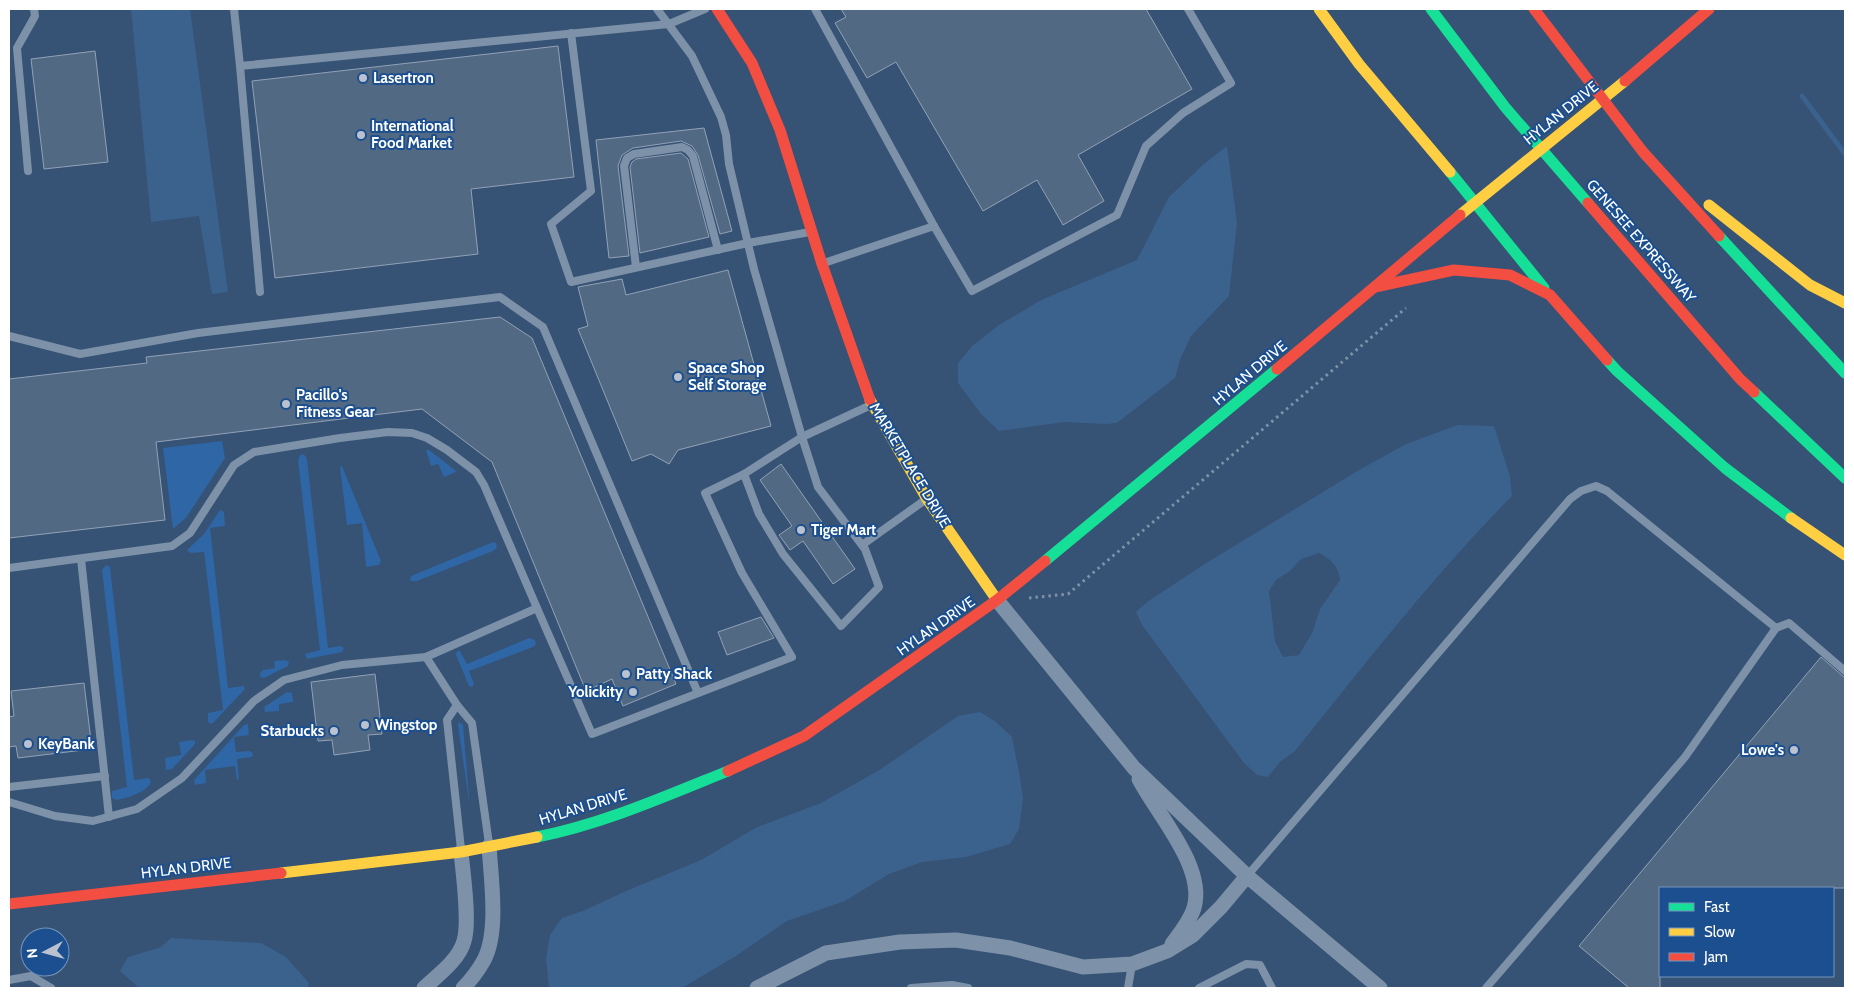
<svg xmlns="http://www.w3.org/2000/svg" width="1854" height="997" font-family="Cabin,sans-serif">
<rect width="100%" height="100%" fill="#365274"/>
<g fill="#2f66a5">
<path d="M 222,441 L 225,458 L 186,518 L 173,529 L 163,448 Z"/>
<path d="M 426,450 L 429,450 L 455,470 L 456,472 L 444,477 L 438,464 L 431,466 Z"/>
<path d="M 304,454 L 307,459 L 328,648 L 341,646 L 344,648 L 342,652 L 307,659 L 305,654 L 320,650 L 298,460 L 300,455 Z"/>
<path d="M 342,466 L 381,561 L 379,565 L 366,567 L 362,523 L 347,525 L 340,467 Z"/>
<path d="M 220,510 L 224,512 L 225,526 L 210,528 L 228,688 L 244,686 L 245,689 L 213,723 L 211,724 L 208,722 L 208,713 L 223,710 L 204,552 L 190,553 L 187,550 L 204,534 Z"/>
<path d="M 493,542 L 496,543 L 497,548 L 493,551 L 417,581 L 410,581 L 411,576 Z"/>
<path d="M 106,565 L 110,567 L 134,780 L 149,778 L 151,782 C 147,792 128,798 117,800 L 112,798 L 112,791 L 127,787 L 102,570 Z"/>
<path d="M 529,638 L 535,640 L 536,644 L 533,647 L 469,671 L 474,684 L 472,687 L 469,686 L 456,655 L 457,651 L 460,651 L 467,664 Z"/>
<path d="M 286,660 L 289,663 L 288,666 L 264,678 L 260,677 L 260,673 L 263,670 L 275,668 L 274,661 Z"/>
<path d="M 287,692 L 292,693 L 293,702 L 279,704 L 279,711 L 265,712 L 264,707 Z"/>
<path d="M 459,722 L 463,725 L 470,808 L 458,725 Z"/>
<path d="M 248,724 L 249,735 L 234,737 L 236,752 L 249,751 L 253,753 L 252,757 L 237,759 L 239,779 L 237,780 L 235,766 L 205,770 L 206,783 L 195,785 L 194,780 L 244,725 Z"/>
<path d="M 192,740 L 195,741 L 195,744 L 172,769 L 166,770 L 165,758 L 181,755 L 179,742 Z"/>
</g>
<g fill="#3b618d" fill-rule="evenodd">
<path d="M 131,9 L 190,9 L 228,292 L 212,294 L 199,216 L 151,222 Z"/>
<path d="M 1227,146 L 1237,223 L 1229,296 L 1191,336 L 1180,360 L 1175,378 L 1117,423 L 1106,424 L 1065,422 L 999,431 L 981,414 L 958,383 L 958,363 L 972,346 L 999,325 L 1041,300 L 1137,260 L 1169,197 L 1204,164 Z"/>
<path d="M 1458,425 L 1494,426 L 1510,476 L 1512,496 C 1433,576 1365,664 1295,751 L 1280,762 L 1268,777 L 1257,775 L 1244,763 L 1142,625 L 1136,612 L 1147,602 L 1203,565 L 1359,470 L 1406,444 ZM 1319,553 C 1331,559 1339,567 1340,580 L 1320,609 L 1312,633 L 1299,655 L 1283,657 L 1275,641 L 1269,591 L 1276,580 L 1290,571 L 1301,559 Z"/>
<path d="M 980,712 L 995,721 L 1012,737 L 1020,777 L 1023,799 L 1019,829 L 1010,844 L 966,857 L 922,862 L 889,874 L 845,901 L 787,921 L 736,956 L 682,988 L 549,988 L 546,958 L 550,935 L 562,918 L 583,911 L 626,891 L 701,860 L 757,827 L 821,803 L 881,769 L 958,716 Z"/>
<path d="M 171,938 L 261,943 L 286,957 L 309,983 L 308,988 L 139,988 L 120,971 L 128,957 L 161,947 Z"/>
</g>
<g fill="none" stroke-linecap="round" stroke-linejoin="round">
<path stroke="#3b618d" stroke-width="5" d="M 1802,96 L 1845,154"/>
</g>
<g fill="#526984" stroke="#92a2b6">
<path d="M 841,9 L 1146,9 L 1192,89 L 1078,155 L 1104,201 L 1063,225 L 1037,180 L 983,211 L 896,62 L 867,78 L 835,23 L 846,17 Z"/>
<path d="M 558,46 L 574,177 L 471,189 L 478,254 L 275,278 L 252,81 Z"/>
<path d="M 95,51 L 108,162 L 44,169 L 31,59 Z"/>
<path d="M 704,128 L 732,231 L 720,234 L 698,155 L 692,146 L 681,141 L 633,148 L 622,155 L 618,166 L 629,256 L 609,258 L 596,140 Z"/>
<path d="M 681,153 L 688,159 L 709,237 L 640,253 L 630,167 L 632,162 L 636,159 Z"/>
<path d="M 728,270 L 771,426 L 678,450 L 669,464 L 651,454 L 632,461 L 578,329 L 588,326 L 578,287 L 622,279 L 626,295 Z"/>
<path d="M 500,317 L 532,338 L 676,684 L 623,706 L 612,679 L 586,691 L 492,462 L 422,409 L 156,442 L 165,520 L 9,538 L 9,379 L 147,363 L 146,357 Z"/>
<path d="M 781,464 L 855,569 L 833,584 L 803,541 L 790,550 L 779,535 L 792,526 L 760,480 Z"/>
<path d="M 761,617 L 774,638 L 727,655 L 718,632 Z"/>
<path d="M 1821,657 L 1845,678 L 1845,888 L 1660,888 L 1660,988 L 1629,988 L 1579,946 Z"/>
<path d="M 375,674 L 382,734 L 368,735 L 370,750 L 334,755 L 332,740 L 318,741 L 311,682 Z"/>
<path d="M 84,683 L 92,749 L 18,758 L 16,746 L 9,747 L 9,717 L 14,716 L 11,691 Z"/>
</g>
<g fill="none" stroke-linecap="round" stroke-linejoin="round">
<path stroke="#7d92a8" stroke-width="3" stroke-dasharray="2.5 4" stroke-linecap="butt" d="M 1029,598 L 1068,594 L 1406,308"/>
<g stroke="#7d92a8" stroke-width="8">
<path d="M 234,9 L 240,66"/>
<path d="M 815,9 L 934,226"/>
<path d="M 571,33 L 591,191 L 551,224 L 571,282 L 748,243 L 810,232"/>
<path d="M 28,171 L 17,48 L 35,16 L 34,9"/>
<path d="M 824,263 L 934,226 L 972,291 L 1117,215 L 1146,146 L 1183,113 L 1231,83 L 1188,9"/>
<path d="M 636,267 L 624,166 L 627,158 L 634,154 L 682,147 L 688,150 L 693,156 L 718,250"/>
<path d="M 260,292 L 240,66 L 669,24 L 705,9"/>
<path d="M 9,336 L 80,354 L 198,333 L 500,297 L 543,327 L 698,693"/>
<path d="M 744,474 L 759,514 L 783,554 L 841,626 L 879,587 L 865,549 L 818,487 L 802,437 L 871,405"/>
<path d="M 862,545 L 925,500"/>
<path d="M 81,559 L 109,817"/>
<path d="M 9,568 L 172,546 L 190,533 L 234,465 L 254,452 L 340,438 L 388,432 L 412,433 L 427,438 L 447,450 L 476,472 L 484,485 L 537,608"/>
<path d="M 426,657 L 457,705 L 472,723 L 489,844"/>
<path d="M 457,705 L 447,720 L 461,849"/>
<path d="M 9,787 L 105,776"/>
<path d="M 9,802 L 55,816 L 93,821 L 137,809 L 182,778 L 254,701 L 284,680 L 342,665 L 426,657 L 537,608 L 592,734 L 792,657 L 742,573 L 705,493 L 744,474 L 802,437 L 754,269 L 729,164 L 726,135 L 721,117 L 692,56 L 657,9"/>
<path d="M 1247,876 L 1570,499 L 1581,491 L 1596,486 L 1607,491 L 1776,628"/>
<path d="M 9,980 L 31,976 L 51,988"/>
<path d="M 911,988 L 952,985 L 968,988"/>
<path d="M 1128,988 L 1132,964"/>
<path d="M 1199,988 L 1246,964 L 1260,965 L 1272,988"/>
<path d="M 1486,988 L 1685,757 L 1776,628 L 1789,623 L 1845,671"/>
</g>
<g stroke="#7d92a8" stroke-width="15">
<path d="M 997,600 L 1134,768 L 1247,876 L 1380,988"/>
<path d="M 1139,779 C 1157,814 1206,867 1194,908 C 1190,921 1180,933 1172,944"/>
<path d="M 424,988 C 438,975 459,960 464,941 C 470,922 463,873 461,852"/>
<path d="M 463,988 C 471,980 478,971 484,960 C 499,932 491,878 489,846"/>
<path d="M 757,988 L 826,953 L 900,942 L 956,940 L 1010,948 L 1083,967 L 1132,964 L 1167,951 L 1193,935 L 1221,907 L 1247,876"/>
</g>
<g stroke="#16e098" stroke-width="11">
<path d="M 1431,9 L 1505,107 L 1588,203"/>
<path d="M 1450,172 L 1544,288"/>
<path d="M 1719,236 L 1845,373"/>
<path d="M 1607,360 L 1617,371 L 1725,468 L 1791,518"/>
<path d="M 1754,392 L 1845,478"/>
<path d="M 1045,561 L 1277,369"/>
<path d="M 537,837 C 603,824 666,796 728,771"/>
</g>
<g stroke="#ffcf43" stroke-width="11">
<path d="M 1319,9 L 1359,64 L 1450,172"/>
<path d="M 1709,205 L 1810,285 L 1845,303"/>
<path d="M 1460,215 L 1625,81"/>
<path d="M 870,400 L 927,499 L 997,600"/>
<path d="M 1791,518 L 1845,555"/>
<path d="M 281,873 L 461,852 L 537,837"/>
</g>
<g stroke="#f24e42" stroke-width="11">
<path d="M 717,9 L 752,63 L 780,130 L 822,264 L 870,400"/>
<path d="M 1534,9 L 1643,152 L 1719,236"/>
<path d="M 1625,81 L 1709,9"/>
<path d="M 1588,203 L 1740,379 L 1754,392"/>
<path d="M 1375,287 L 1454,270 L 1510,275 L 1550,295 L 1607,360"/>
<path d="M 1277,369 L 1460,215"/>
<path d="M 728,771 L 804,736 L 997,600 L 1045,561"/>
<path d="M 9,904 L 281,873"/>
</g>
</g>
<g fill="#b9c2ce" stroke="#1b4f8f" stroke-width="2">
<circle cx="363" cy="78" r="5"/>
<circle cx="361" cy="135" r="5"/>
<circle cx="678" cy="377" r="5"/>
<circle cx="286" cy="404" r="5"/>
<circle cx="801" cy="530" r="5"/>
<circle cx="626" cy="674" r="5"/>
<circle cx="633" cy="692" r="5"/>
<circle cx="365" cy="725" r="5"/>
<circle cx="334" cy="731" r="5"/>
<circle cx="28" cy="744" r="5"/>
<circle cx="1794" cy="750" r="5"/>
</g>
<g text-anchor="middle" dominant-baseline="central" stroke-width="4" stroke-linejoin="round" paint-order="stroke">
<g font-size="15" font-weight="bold" fill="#fff" stroke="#1b4f8f" text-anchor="start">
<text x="373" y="78">Lasertron</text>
<text x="371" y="126">International<tspan x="371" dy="17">Food Market</tspan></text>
<text x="688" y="368">Space Shop<tspan x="688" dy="17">Self Storage</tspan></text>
<text x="296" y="395">Pacillo's<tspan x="296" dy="17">Fitness Gear</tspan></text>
<text x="811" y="530">Tiger Mart</text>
<text x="636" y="674">Patty Shack</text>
<text x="623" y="692" text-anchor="end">Yolickity</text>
<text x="375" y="725">Wingstop</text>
<text x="324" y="731" text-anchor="end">Starbucks</text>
<text x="38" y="744">KeyBank</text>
<text x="1784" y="750" text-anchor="end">Lowe's</text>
</g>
<g font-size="15" fill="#fff" stroke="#1b4f8f">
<text transform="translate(1561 113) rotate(-39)">HYLAN DRIVE</text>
<text transform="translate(1641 241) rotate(49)">GENESEE EXPRESSWAY</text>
<text transform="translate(1250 373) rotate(-40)">HYLAN DRIVE</text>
<text transform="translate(910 465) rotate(59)">MARKETPLACE DRIVE</text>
<text transform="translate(936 626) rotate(-35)">HYLAN DRIVE</text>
<text transform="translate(583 807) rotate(-17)">HYLAN DRIVE</text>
<text transform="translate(186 868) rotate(-7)">HYLAN DRIVE</text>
</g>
</g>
<rect width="1854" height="997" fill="none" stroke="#ffffff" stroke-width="20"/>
<rect x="1659" y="887" width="175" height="90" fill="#1b4f8f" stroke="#7695bc"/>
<rect x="1669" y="903" width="25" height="8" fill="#16e098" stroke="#7695bc"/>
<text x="1704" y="912" font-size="15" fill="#ffffff">Fast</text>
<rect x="1669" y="928" width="25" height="8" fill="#ffcf43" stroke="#7695bc"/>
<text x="1704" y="937" font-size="15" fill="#ffffff">Slow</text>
<rect x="1669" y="953" width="25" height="8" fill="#f24e42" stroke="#7695bc"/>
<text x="1704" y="962" font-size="15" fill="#ffffff">Jam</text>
<g transform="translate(45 952) rotate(264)"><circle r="24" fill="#1b4f8f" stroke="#7695bc"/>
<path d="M0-4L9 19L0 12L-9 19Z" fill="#b9c2ce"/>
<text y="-8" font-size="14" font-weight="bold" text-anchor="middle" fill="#ffffff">N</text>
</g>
</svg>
